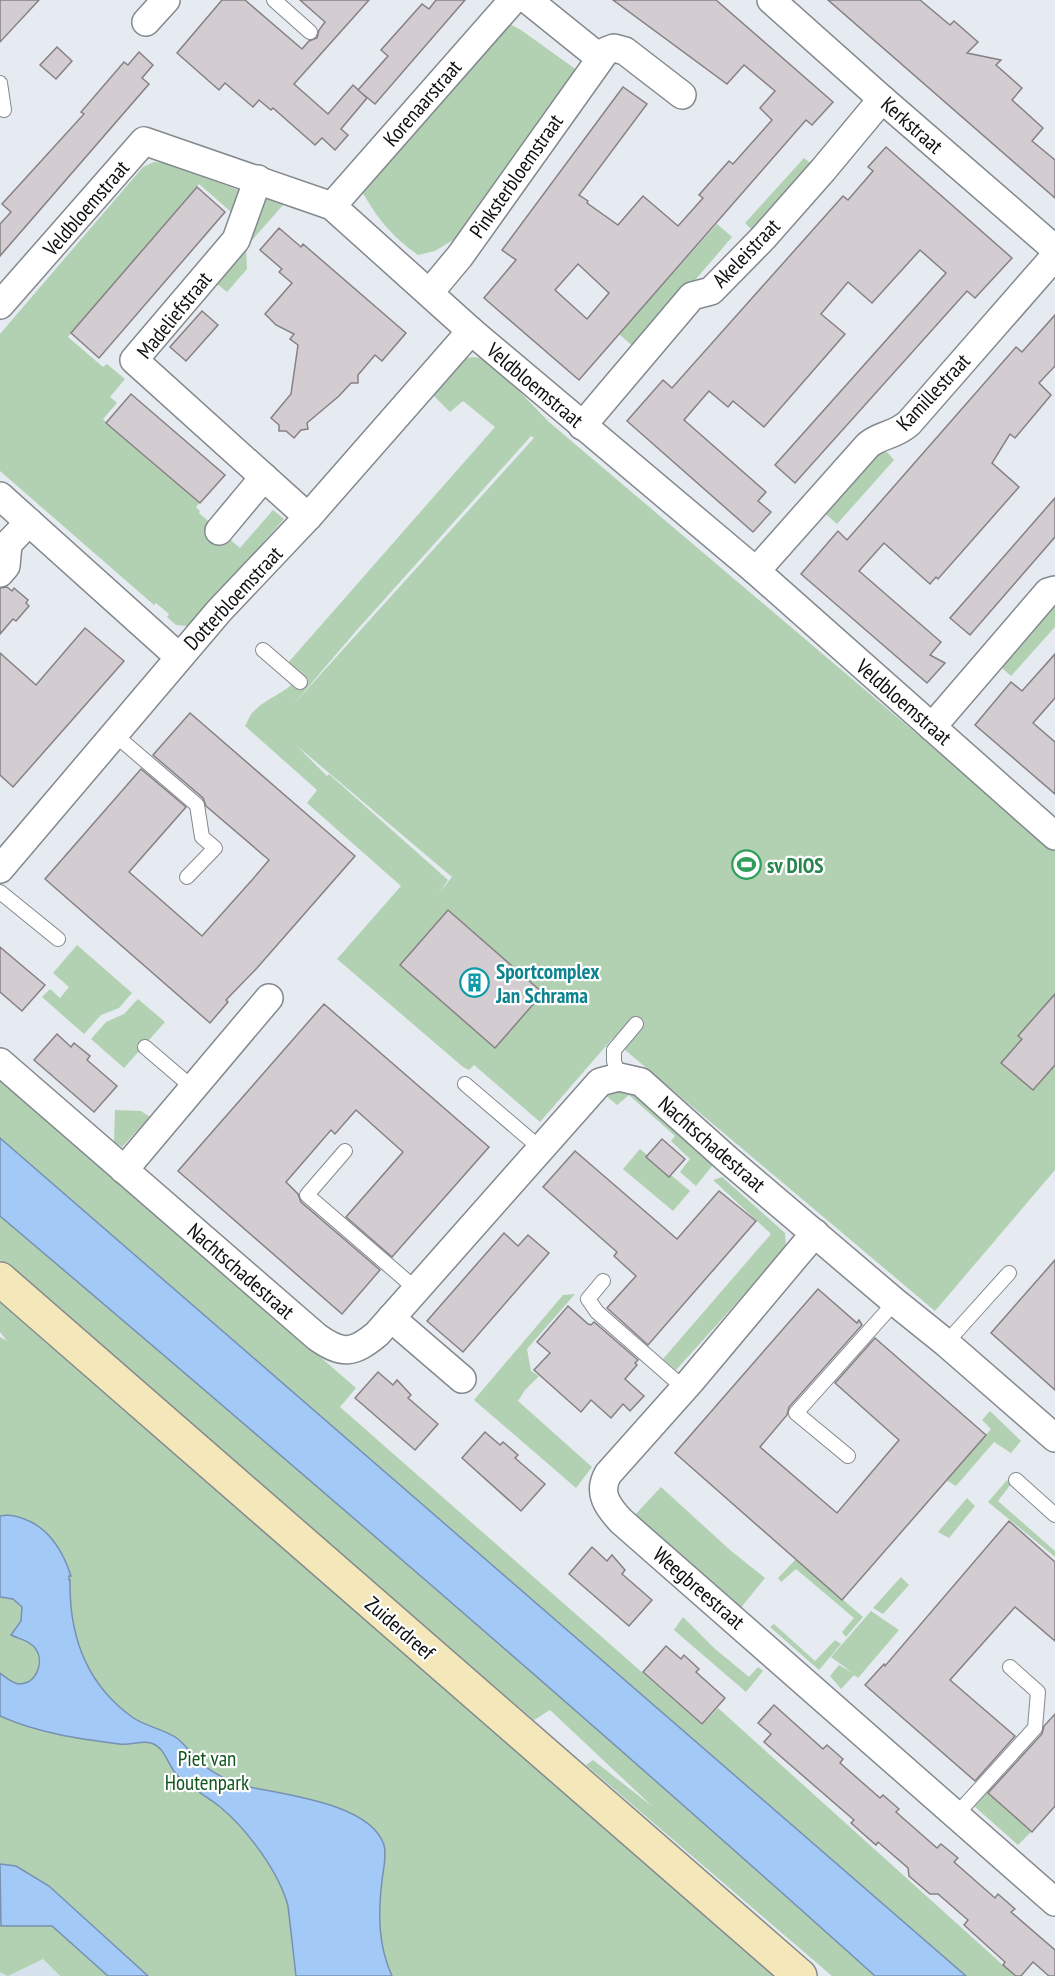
<svg xmlns="http://www.w3.org/2000/svg" width="1055" height="1976" font-family="'PT Sans Narrow',sans-serif">
<rect width="100%" height="100%" fill="#e6ebf1"/>
<path fill="#d5e1eb" d="M 43,1959 L 60,1976 L 0,1976 L 0,1972 L 8,1976 Z"/>
<g fill="#b1d1b2" fill-rule="evenodd">
<path d="M 506,22 L 521,30 L 581,73 L 466,232 L 435,251 L 418,255 C 390,235 378,219 361,190 Z"/>
<path d="M 804,158 L 817,168 L 757,235 L 745,223 Z"/>
<path d="M 154,162 L 165,163 L 239,190 L 231,212 L 199,184 L 68,337 L 103,367 L 107,364 L 125,379 L 110,397 L 117,403 L 103,419 L 199,503 L 196,507 L 200,511 L 199,513 L 240,548 L 273,510 L 284,519 L 194,621 L 187,626 L 176,625 L 167,617 L 169,614 L 156,603 L 154,605 L 0,471 L 0,334 L 143,167 Z"/>
<path d="M 262,198 L 283,205 L 246,247 L 247,269 L 227,292 L 216,283 Z"/>
<path d="M 717,224 L 732,237 L 636,349 L 619,334 Z"/>
<path d="M 472,357 L 482,358 L 493,364 L 549,422 L 1055,851 L 1055,1170 L 935,1311 L 612,1039 L 540,1122 L 474,1065 L 469,1070 L 463,1067 L 337,959 L 401,886 L 307,803 L 317,790 L 245,726 C 248,721 250,714 255,710 C 268,697 286,693 297,679 L 287,664 L 495,427 L 463,401 L 450,412 L 433,395 L 464,359 ZM 531,436 L 534,438 L 292,706 L 356,631 ZM 296,745 L 452,877 L 438,894 L 448,880 L 329,774 L 327,776 Z"/>
<path d="M 887,452 L 894,460 L 837,524 L 820,509 L 866,456 Z"/>
<path d="M 1055,603 L 1055,627 L 1011,676 L 994,661 Z"/>
<path d="M 77,945 L 132,993 L 119,1008 L 101,1015 L 84,1034 L 42,997 L 50,989 L 60,998 L 69,987 L 53,973 Z"/>
<path d="M 138,999 L 165,1022 L 124,1068 L 91,1039 L 106,1022 L 124,1014 Z"/>
<path d="M 0,1079 L 356,1388 L 340,1407 L 702,1725 L 718,1708 L 1015,1976 L 966,1976 L 0,1138 Z"/>
<path d="M 622,1083 L 717,1160 L 696,1186 L 680,1172 L 690,1159 L 671,1141 L 675,1136 L 629,1095 L 617,1105 L 603,1093 Z"/>
<path d="M 115,1110 L 141,1111 L 150,1117 L 122,1147 L 114,1142 Z"/>
<path d="M 640,1149 L 690,1191 L 673,1211 L 623,1169 Z"/>
<path d="M 722,1177 L 785,1233 L 786,1248 L 676,1370 L 663,1359 L 771,1234 L 713,1180 Z"/>
<path d="M 0,1216 C 295,1466 588,1718 875,1976 L 832,1976 L 586,1765 L 593,1760 L 653,1807 L 550,1710 L 534,1720 L 147,1390 L 0,1260 Z"/>
<path d="M 575,1294 L 527,1349 L 531,1371 L 539,1376 L 525,1390 L 518,1401 L 592,1467 L 576,1488 L 474,1400 L 563,1295 Z"/>
<path d="M 0,1295 L 782,1976 L 60,1976 L 43,1959 L 8,1976 L 0,1972 L 0,1337 L 7,1341 L 0,1332 Z"/>
<path d="M 990,1411 L 1021,1441 L 1011,1453 L 994,1442 L 956,1486 L 946,1480 L 991,1429 L 982,1420 Z"/>
<path d="M 1007,1480 L 1011,1484 L 998,1501 L 1055,1551 L 1055,1557 L 988,1502 Z"/>
<path d="M 661,1487 L 730,1550 L 765,1578 L 739,1610 L 632,1518 Z"/>
<path d="M 967,1498 L 975,1506 L 949,1538 L 938,1532 Z"/>
<path d="M 796,1559 L 863,1617 L 846,1637 L 842,1632 L 854,1618 L 796,1569 L 781,1582 L 778,1578 Z"/>
<path d="M 901,1577 L 909,1585 L 883,1614 L 873,1608 Z"/>
<path d="M 871,1611 L 899,1630 L 858,1678 L 854,1675 L 841,1689 L 830,1676 L 839,1665 L 853,1673 L 831,1657 Z"/>
<path d="M 683,1617 L 714,1648 L 749,1677 L 758,1667 L 763,1671 L 746,1692 L 674,1630 Z"/>
<path d="M 774,1624 L 815,1661 L 835,1640 L 841,1644 L 819,1670 L 770,1627 Z"/>
<path d="M 987,1792 L 1032,1831 L 1018,1845 L 974,1806 Z"/>
</g>
<g fill="#a3c9f7" stroke="#7691b2" stroke-width="1.5">
<path d="M 0,1138 L 966,1976 L 875,1976 C 588,1718 295,1466 0,1216 Z"/>
<path d="M 8,1515 C 42,1519 61,1545 71,1576 L 69,1576 L 69,1580 L 70,1580 C 69,1635 86,1684 132,1717 C 146,1727 165,1729 178,1739 C 186,1746 193,1755 200,1762 C 212,1773 226,1779 240,1785 C 278,1794 370,1802 384,1845 C 387,1856 383,1870 382,1881 C 378,1914 378,1945 392,1976 L 296,1976 L 288,1906 C 279,1872 247,1829 219,1806 C 206,1796 191,1788 179,1777 C 167,1767 167,1748 151,1743 C 141,1740 130,1746 119,1744 C 80,1739 37,1733 0,1716 L 0,1673 C 5,1677 13,1684 20,1684 C 37,1683 45,1661 35,1648 C 29,1640 19,1639 11,1635 L 21,1621 L 22,1607 L 13,1599 L 0,1597 L 0,1516 Z"/>
<path d="M 0,1864 L 16,1866 L 49,1886 L 148,1976 L 108,1976 L 52,1926 L 1,1926 Z"/>
</g>
<g fill="#d3ccd1" stroke="#878185" stroke-width="1.5" fill-rule="evenodd">
<path d="M 0,0 L 39,0 L 0,42 Z"/>
<path d="M 222,0 L 245,0 L 302,49 L 309,41 L 317,38 L 319,30 L 325,22 L 300,0 L 369,0 L 294,84 L 328,114 L 353,85 L 367,98 L 341,129 L 348,135 L 335,150 L 322,138 L 315,145 L 273,108 L 271,110 L 259,100 L 253,107 L 225,83 L 219,90 L 177,53 Z"/>
<path d="M 436,0 L 465,0 L 375,104 L 358,90 L 388,56 L 381,50 L 422,4 L 429,9 Z"/>
<path d="M 613,0 L 716,0 L 833,102 L 812,125 L 806,120 L 579,380 L 484,298 L 516,260 L 502,250 L 623,87 L 647,104 L 579,195 L 588,201 L 587,203 L 618,225 L 643,196 L 678,226 L 703,198 L 699,195 L 729,161 L 733,164 L 772,120 L 760,108 L 775,91 L 744,65 L 727,84 ZM 578,264 L 609,293 L 587,319 L 555,290 Z"/>
<path d="M 828,0 L 920,0 L 950,25 L 954,21 L 978,42 L 967,53 L 1001,60 L 996,65 L 1022,88 L 1012,100 L 1043,128 L 1032,141 L 1055,160 L 1055,198 Z"/>
<path d="M 57,47 L 72,61 L 56,79 L 40,65 Z"/>
<path d="M 139,52 L 153,65 L 142,78 L 149,84 L 0,256 L 0,224 L 11,212 L 2,204 L 84,114 L 81,112 L 124,62 L 128,65 Z"/>
<path d="M 886,147 L 1012,258 L 975,298 L 967,291 L 795,483 L 775,465 L 946,273 L 920,250 L 872,303 L 848,282 L 821,314 L 845,334 L 764,427 L 733,401 L 728,407 L 709,391 L 684,420 L 766,492 L 758,501 L 771,512 L 753,532 L 627,421 L 663,380 L 672,388 L 843,196 L 848,200 L 873,171 L 868,167 Z"/>
<path d="M 197,187 L 225,212 L 99,358 L 71,333 Z"/>
<path d="M 279,228 L 301,247 L 303,244 L 406,333 L 382,361 L 375,355 L 358,375 L 358,383 L 351,383 L 339,396 L 307,423 L 308,429 L 301,430 L 294,438 L 286,431 L 279,431 L 279,425 L 271,418 L 291,394 L 298,345 L 290,339 L 294,334 L 276,325 L 265,314 L 292,283 L 279,272 L 282,269 L 260,250 Z"/>
<path d="M 202,311 L 218,325 L 186,361 L 170,347 Z"/>
<path d="M 1055,315 L 1055,366 L 1039,383 L 1051,395 L 1015,438 L 1010,434 L 992,463 L 1019,487 L 938,579 L 936,577 L 930,584 L 884,543 L 859,571 L 941,642 L 930,655 L 945,663 L 927,683 L 801,574 L 838,531 L 847,540 L 1016,347 L 1022,352 Z"/>
<path d="M 131,394 L 225,475 L 200,503 L 106,423 Z"/>
<path d="M 1055,498 L 1055,537 L 970,635 L 950,618 Z"/>
<path d="M 7,587 L 12,591 L 14,588 L 28,600 L 26,603 L 29,606 L 16,621 L 13,619 L 0,634 L 0,588 Z"/>
<path d="M 85,628 L 124,661 L 13,787 L 0,775 L 0,653 L 36,685 Z"/>
<path d="M 1055,654 L 1055,698 L 1033,723 L 1055,742 L 1055,794 L 975,725 L 1011,682 L 1022,691 Z"/>
<path d="M 190,713 L 355,856 L 257,968 L 226,1000 L 228,1002 L 210,1023 L 45,879 L 141,769 L 186,807 L 129,872 L 202,936 L 252,880 L 269,860 L 206,806 L 203,798 L 153,755 Z"/>
<path d="M 448,910 L 543,993 L 495,1048 L 400,965 Z"/>
<path d="M 0,947 L 45,985 L 22,1011 L 0,992 Z"/>
<path d="M 1055,994 L 1055,1065 L 1033,1090 L 1001,1063 L 1022,1039 L 1018,1036 Z"/>
<path d="M 324,1004 L 489,1147 L 392,1257 L 346,1217 L 403,1152 L 356,1110 L 335,1134 L 331,1130 L 286,1182 L 298,1194 L 301,1202 L 380,1270 L 342,1314 L 178,1171 Z"/>
<path d="M 57,1034 L 71,1047 L 74,1043 L 90,1056 L 87,1060 L 117,1086 L 94,1112 L 34,1060 Z"/>
<path d="M 662,1139 L 685,1159 L 669,1177 L 646,1157 Z"/>
<path d="M 575,1151 L 677,1239 L 719,1191 L 756,1221 L 648,1345 L 607,1308 L 636,1276 L 614,1256 L 617,1252 L 543,1187 Z"/>
<path d="M 504,1233 L 518,1246 L 528,1235 L 549,1253 L 463,1352 L 427,1321 Z"/>
<path d="M 1055,1260 L 1055,1390 L 991,1333 Z"/>
<path d="M 818,1289 L 857,1323 L 859,1320 L 862,1325 L 789,1407 L 787,1415 L 760,1447 L 837,1513 L 899,1440 L 835,1383 L 875,1338 L 986,1435 L 842,1600 L 675,1453 Z"/>
<path d="M 568,1306 L 588,1324 L 591,1325 L 594,1322 L 638,1360 L 635,1363 L 637,1365 L 625,1379 L 644,1396 L 630,1411 L 623,1404 L 611,1418 L 591,1400 L 581,1412 L 534,1370 L 550,1353 L 537,1342 Z"/>
<path d="M 378,1372 L 393,1385 L 397,1380 L 411,1395 L 408,1398 L 438,1424 L 415,1450 L 355,1398 Z"/>
<path d="M 485,1432 L 500,1445 L 503,1442 L 518,1455 L 515,1458 L 545,1484 L 521,1511 L 462,1458 Z"/>
<path d="M 1009,1521 L 1055,1562 L 1055,1641 L 1015,1607 L 950,1680 L 1015,1736 L 975,1781 L 865,1685 L 884,1664 L 885,1666 Z"/>
<path d="M 592,1547 L 607,1561 L 612,1555 L 625,1570 L 622,1574 L 652,1600 L 629,1626 L 569,1574 Z"/>
<path d="M 666,1646 L 681,1659 L 684,1655 L 699,1669 L 696,1672 L 725,1698 L 702,1724 L 643,1672 Z"/>
<path d="M 774,1705 L 823,1749 L 827,1745 L 843,1759 L 840,1763 L 880,1798 L 883,1795 L 899,1809 L 896,1812 L 937,1848 L 941,1844 L 958,1858 L 954,1862 L 995,1898 L 998,1894 L 1015,1909 L 1011,1912 L 1055,1950 L 1055,1976 L 1049,1976 L 1033,1962 L 1021,1976 L 1016,1976 L 1003,1965 L 1005,1962 L 964,1925 L 968,1920 L 938,1894 L 930,1894 L 909,1876 L 908,1868 L 878,1842 L 876,1845 L 851,1823 L 854,1820 L 764,1742 L 771,1734 L 758,1723 Z"/>
<path d="M 1055,1714 L 1055,1806 L 1032,1832 L 988,1793 L 1042,1734 L 1044,1726 Z"/>
</g>
<g fill="none" stroke-linecap="round" stroke-linejoin="round">
<defs>
<g id="lane">
<path d="M 274,0 L 310,32"/>
<path d="M 0,83 L 4,110"/>
<path d="M 263,650 L 300,682"/>
<path d="M 114,734 L 197,805 L 202,837 L 215,848 L 187,877"/>
<path d="M 0,892 L 58,939"/>
<path d="M 145,1047 L 193,1088"/>
<path d="M 619,1077 L 614,1061 L 614,1050 L 636,1024"/>
<path d="M 465,1084 L 540,1148"/>
<path d="M 345,1151 L 307,1195 L 416,1289"/>
<path d="M 603,1281 L 588,1299 L 597,1312 L 685,1389"/>
<path d="M 946,1343 L 1009,1273"/>
<path d="M 848,1456 L 796,1413 L 895,1302"/>
<path d="M 1016,1480 L 1055,1515"/>
<path d="M 956,1815 L 1035,1728 L 1038,1692 L 1010,1667"/>
</g>
<g id="street">
<path d="M 528,0 L 600,58"/>
<path d="M 771,0 L 882,99 L 1055,249"/>
<path d="M 146,22 L 166,0"/>
<path d="M 258,179 L 236,240 L 134,360 L 308,517"/>
<path d="M 332,206 L 513,0"/>
<path d="M 430,292 L 460,256 L 606,51 L 614,48 L 625,51 L 682,95"/>
<path d="M 0,305 L 144,141 L 332,206 L 471,331 L 756,571 L 1055,836"/>
<path d="M 582,426 L 692,296 L 711,291 L 763,238 L 823,170 L 882,99"/>
<path d="M 0,496 L 179,657"/>
<path d="M 219,531 L 264,477"/>
<path d="M 756,571 L 868,445 C 881,434 895,436 909,423 L 1055,256"/>
<path d="M 0,573 L 6,566 L 8,544 L 29,522"/>
<path d="M 932,727 L 1048,592 L 1055,590"/>
<path d="M 0,869 L 219,611 L 308,517 L 471,331"/>
<path d="M 0,1062 L 317,1337 C 342,1355 353,1354 377,1334 L 600,1082 L 619,1077 L 641,1082 L 727,1159 L 895,1302 L 946,1343 L 1055,1438"/>
<path d="M 124,1170 L 269,998"/>
<path d="M 815,1233 L 690,1382 L 608,1474 C 597,1493 608,1507 621,1521 L 1055,1902"/>
<path d="M 391,1318 L 462,1379"/>
</g>
<path id="secondary" d="M 0,1279 L 800,1976"/>
</defs>
<use href="#lane" stroke="#84898e" stroke-width="16"/>
<use href="#street" stroke="#84898e" stroke-width="30"/>
<use href="#secondary" stroke="#84898e" stroke-width="36"/>
<use href="#lane" stroke="#fff" stroke-width="14"/>
<use href="#street" stroke="#fff" stroke-width="27"/>
<use href="#secondary" stroke="#f4e7b9" stroke-width="33"/>
</g>
<defs>
<symbol id="stadium-ring" viewBox="-11 -11 22 22"><circle r="9.5" fill="#fff" stroke="#2e9e5b" stroke-width="1.5"/><path d="M0-5a6.5 5 0 1 0 0 10a6.5 5 0 1 0 0-10ZM-3.5-1.8h7v3.6h-7Z" fill="#2e9e5b"/></symbol>
<symbol id="building-ring" viewBox="-11 -11 22 22"><circle r="9.5" fill="#fff" stroke="#0f9aa8" stroke-width="1.5"/><path d="M-4-6H4V6H1V3H-1V6H-4ZM-2.5-4.3h1.7v1.8h-1.7ZM.8-4.3h1.7v1.8H.8ZM-2.5-1h1.7V.8h-1.7ZM.8-1h1.7V.8H.8Z" fill="#0f9aa8"/></symbol>
</defs>
<g fill-rule="evenodd">
<use href="#stadium-ring" x="730" y="848" width="33" height="33"/>
<use href="#building-ring" x="458" y="966" width="33" height="33"/>
</g>
<g text-anchor="middle" dominant-baseline="central" stroke-width="4.5" stroke-linejoin="round" paint-order="stroke">
<g font-size="21" fill="#0d0f10" stroke="#fff">
<text transform="translate(422 103) rotate(-49)">Korenaarstraat</text>
<text transform="translate(912 125) rotate(41)">Kerkstraat</text>
<text transform="translate(516 176) rotate(-55)">Pinksterbloemstraat</text>
<text transform="translate(86 208) rotate(-49)">Veldbloemstraat</text>
<text transform="translate(746 253) rotate(-46)">Akeleistraat</text>
<text transform="translate(174 315) rotate(-51)">Madeliefstraat</text>
<text transform="translate(535 385) rotate(40)">Veldbloemstraat</text>
<text transform="translate(933 392) rotate(-47)">Kamillestraat</text>
<text transform="translate(233 598) rotate(-47)">Dotterbloemstraat</text>
<text transform="translate(904 702) rotate(41)">Veldbloemstraat</text>
<text transform="translate(712 1144) rotate(41)">Nachtschadestraat</text>
<text transform="translate(241 1271) rotate(41)">Nachtschadestraat</text>
<text transform="translate(699 1588) rotate(41)">Weegbreestraat</text>
<text transform="translate(400 1628) rotate(41)">Zuiderdreef</text>
</g>
<g font-size="21" font-weight="bold" fill="#27864d" stroke="#fff" text-anchor="start">
<text x="767" y="865">sv DIOS</text>
</g>
<g font-size="21" font-weight="bold" fill="#0d838f" stroke="#fff" text-anchor="start">
<text x="496" y="971">Sportcomplex<tspan x="496" dy="24">Jan Schrama</tspan></text>
</g>
<g font-size="21" fill="#11541e" stroke="#fff">
<text x="207" y="1758">Piet van<tspan x="207" dy="24">Houtenpark</tspan></text>
</g>
</g>
</svg>
